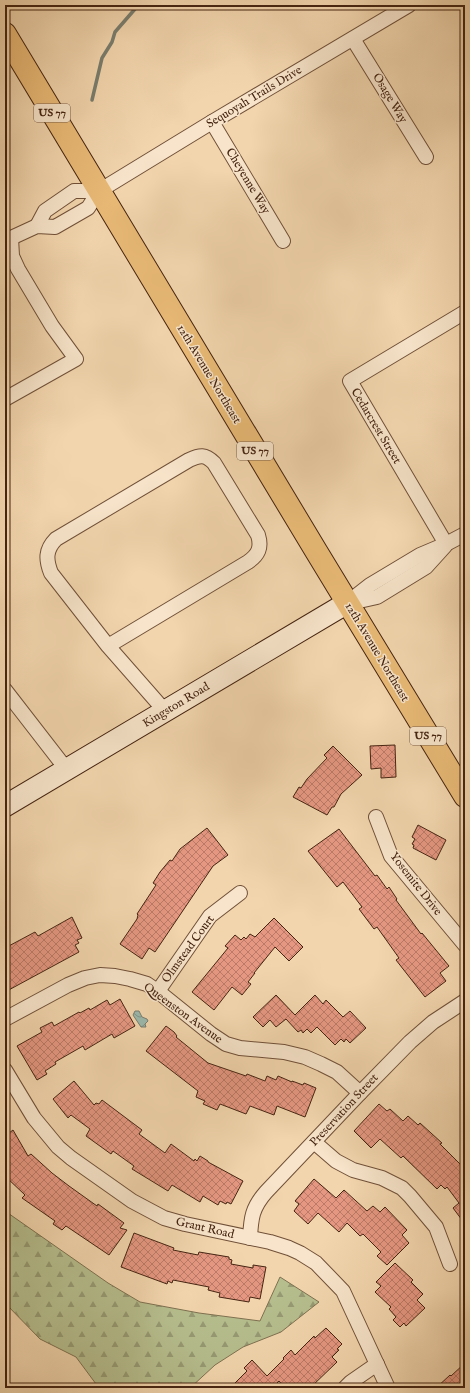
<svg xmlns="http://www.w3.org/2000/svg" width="470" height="1393" font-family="'IM FELL English',serif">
<defs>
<pattern id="forest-firs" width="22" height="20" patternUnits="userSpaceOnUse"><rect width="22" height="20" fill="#b6be8e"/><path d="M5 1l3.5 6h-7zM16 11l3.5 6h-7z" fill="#969a73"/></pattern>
<pattern id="water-waves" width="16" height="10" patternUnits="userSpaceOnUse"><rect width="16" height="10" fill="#9bb8ac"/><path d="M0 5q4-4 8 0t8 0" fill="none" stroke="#80958b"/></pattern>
<pattern id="building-cross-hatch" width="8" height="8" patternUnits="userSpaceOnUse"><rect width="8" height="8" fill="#e59781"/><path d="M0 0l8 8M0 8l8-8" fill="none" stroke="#bb7b68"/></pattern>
</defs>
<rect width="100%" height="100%" fill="#f2d5ad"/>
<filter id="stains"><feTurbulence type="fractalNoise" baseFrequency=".005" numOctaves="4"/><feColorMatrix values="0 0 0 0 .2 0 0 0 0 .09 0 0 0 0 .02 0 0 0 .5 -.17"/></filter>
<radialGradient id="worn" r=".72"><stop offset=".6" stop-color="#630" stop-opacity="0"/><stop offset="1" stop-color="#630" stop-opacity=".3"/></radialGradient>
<path fill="url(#forest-firs)" stroke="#7e7150" d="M 5,1211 L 108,1283 L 140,1302 L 199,1313 L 260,1321 L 280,1277 L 319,1302 L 281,1332 L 243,1347 L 215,1365 L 190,1388 L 99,1388 L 76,1357 L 40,1339 L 5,1303 Z"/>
<path fill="url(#water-waves)" stroke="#797d6e" d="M 135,1011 L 139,1011 L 142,1017 L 147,1019 L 148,1021 L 145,1024 L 146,1027 L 141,1027 L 133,1015 Z"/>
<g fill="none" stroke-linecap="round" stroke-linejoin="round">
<path stroke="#797d6e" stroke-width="3.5" d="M 92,100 L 102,58 L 112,42 L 115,32 L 135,9 L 137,5"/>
</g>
<g fill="url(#building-cross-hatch)" stroke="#452411">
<path d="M 395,745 L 396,777 L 381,778 L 381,768 L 371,769 L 370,746 Z"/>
<path d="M 333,746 L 362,775 L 341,794 L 334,807 L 332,807 L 327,815 L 293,797 L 299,787 L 301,788 L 307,779 L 327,758 L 324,755 Z"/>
<path d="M 418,825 L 446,840 L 436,860 L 413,848 L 414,845 L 412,844 L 415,839 L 412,837 Z"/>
<path d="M 207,828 L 228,855 L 213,866 L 155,952 L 149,948 L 142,959 L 120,944 L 137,919 L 138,915 L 137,914 L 156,885 L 153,883 L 160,872 L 170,860 L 172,861 L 180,849 Z"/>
<path d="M 339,829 L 375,876 L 377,875 L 387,889 L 389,887 L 397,899 L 396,900 L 421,934 L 422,933 L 449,966 L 440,973 L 446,981 L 425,997 L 396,960 L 399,958 L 377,927 L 374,929 L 359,909 L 362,907 L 343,882 L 337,887 L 308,851 Z"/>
<path d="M 72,917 L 82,938 L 77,940 L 79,943 L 75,945 L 79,952 L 5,992 L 5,948 L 35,932 L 38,936 Z"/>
<path d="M 274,918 L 303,947 L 289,961 L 275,947 L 254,973 L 255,973 L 248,982 L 251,984 L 242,995 L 232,987 L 214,1010 L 192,992 L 228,948 L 225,946 L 235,935 L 241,940 L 244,937 L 246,939 L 250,934 L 255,937 Z"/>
<path d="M 276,995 L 295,1015 L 315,995 L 323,1004 L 326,1000 L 343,1017 L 350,1011 L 366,1028 L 350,1043 L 346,1039 L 344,1042 L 341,1039 L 335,1045 L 317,1027 L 311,1033 L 307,1029 L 303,1033 L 301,1030 L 298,1032 L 286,1019 L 276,1027 L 270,1020 L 263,1027 L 253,1017 Z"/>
<path d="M 120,999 L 135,1026 L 114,1038 L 112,1034 L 85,1050 L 83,1046 L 55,1062 L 56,1064 L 45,1071 L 47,1074 L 37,1080 L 17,1046 L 42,1032 L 40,1028 L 52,1022 L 54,1026 L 79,1012 L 80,1013 L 89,1008 L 90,1010 L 107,1000 L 110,1005 Z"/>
<path d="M 166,1026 L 174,1032 L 177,1036 L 176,1037 L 208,1063 L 246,1076 L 247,1074 L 265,1081 L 267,1076 L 276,1080 L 278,1076 L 292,1082 L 292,1081 L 303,1085 L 304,1083 L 316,1088 L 305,1117 L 277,1106 L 274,1115 L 250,1106 L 246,1114 L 220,1104 L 217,1110 L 203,1104 L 205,1101 L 196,1097 L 198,1091 L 146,1051 Z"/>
<path d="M 74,1081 L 94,1105 L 96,1103 L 99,1104 L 102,1100 L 142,1130 L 139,1134 L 165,1153 L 171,1144 L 194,1161 L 195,1159 L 197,1161 L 200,1156 L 208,1161 L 208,1162 L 243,1181 L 231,1204 L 227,1202 L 226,1204 L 220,1201 L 218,1205 L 203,1196 L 200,1202 L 172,1185 L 168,1191 L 132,1169 L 134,1166 L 113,1151 L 111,1154 L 86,1136 L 90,1129 L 71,1115 L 68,1118 L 53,1099 Z"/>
<path d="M 379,1104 L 387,1111 L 390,1109 L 403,1121 L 408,1116 L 418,1125 L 420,1123 L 442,1143 L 440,1144 L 465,1169 L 465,1224 L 453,1208 L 459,1203 L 447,1187 L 445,1189 L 441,1185 L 437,1189 L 403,1156 L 401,1158 L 380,1139 L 371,1148 L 354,1131 Z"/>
<path d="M 13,1130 L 28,1156 L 31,1154 L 52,1173 L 69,1186 L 97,1206 L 98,1204 L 124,1223 L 120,1228 L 127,1230 L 109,1255 L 66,1226 L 62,1230 L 53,1224 L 55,1221 L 22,1198 L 25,1195 L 5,1176 L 5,1136 Z"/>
<path d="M 314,1179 L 336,1198 L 344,1190 L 367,1211 L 373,1206 L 380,1212 L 385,1207 L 407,1230 L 402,1235 L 409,1243 L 387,1265 L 377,1256 L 381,1252 L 363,1234 L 360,1236 L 347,1223 L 339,1232 L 318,1213 L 308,1224 L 294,1211 L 299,1204 L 295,1201 Z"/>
<path d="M 134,1233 L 174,1248 L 173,1250 L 198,1255 L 199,1252 L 229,1257 L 229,1259 L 232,1260 L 231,1264 L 253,1268 L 253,1265 L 266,1267 L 260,1299 L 250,1297 L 249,1302 L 219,1297 L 220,1293 L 208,1290 L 209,1287 L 173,1280 L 172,1283 L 168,1281 L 167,1284 L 121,1267 Z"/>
<path d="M 395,1263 L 413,1280 L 411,1282 L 423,1294 L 417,1300 L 425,1308 L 406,1326 L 404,1323 L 400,1327 L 393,1320 L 396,1317 L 389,1309 L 391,1307 L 375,1292 L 381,1286 L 376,1282 Z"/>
<path d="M 326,1328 L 342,1344 L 337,1349 L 339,1350 L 332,1357 L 337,1362 L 310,1388 L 285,1388 L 279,1381 L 272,1388 L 230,1388 L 247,1371 L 244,1368 L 252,1360 L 267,1376 L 284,1359 L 283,1358 L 291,1350 L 295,1355 L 314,1336 L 315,1338 Z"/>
<path d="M 465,1363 L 465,1388 L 436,1388 L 450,1375 L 451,1376 Z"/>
</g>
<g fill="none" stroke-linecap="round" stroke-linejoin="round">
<defs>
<g id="street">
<path d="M 353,39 L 426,157"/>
<path d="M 212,122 L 283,241"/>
<path d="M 37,226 L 45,211 L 74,191 L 99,191"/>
<path d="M 5,239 L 11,238 L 37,226 L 55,227 L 88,208 L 99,191 L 212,122 L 409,5"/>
<path d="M 5,399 L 76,359 L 52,326 L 18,269 L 12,256 L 11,238"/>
<path d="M 446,544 L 350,381 L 465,312"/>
<path d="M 347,603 L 370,585 L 420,555 L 446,544 L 465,534"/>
<path d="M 350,603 L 377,597 L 426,567 L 445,546"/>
<path d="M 108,646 L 248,562 C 258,555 262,548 258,535 L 214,463 C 205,454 200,455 189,460 L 56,539 C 45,550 46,560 51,573 L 108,646 L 165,711"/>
<path d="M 5,690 L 67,770"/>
<path d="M 376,817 L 391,856 L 465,945"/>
<path d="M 158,991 L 210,916 L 240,893"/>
<path d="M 5,1019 L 68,985 L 85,978 L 100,975 L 115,976 L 130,979 L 147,984 L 160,993 L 211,1034 L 226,1044 L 240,1048 L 284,1052 L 305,1057 L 321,1064 L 337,1072 L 360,1093"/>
<path d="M 5,1070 L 34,1118 L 58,1147 L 71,1158 L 132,1201 L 164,1218 L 185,1224 L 270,1242 L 289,1248 L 300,1253 L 316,1263 L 343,1291 L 388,1388"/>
<path d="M 314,1142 L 336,1161 L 353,1170 L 382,1178 L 402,1188 L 410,1196 L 436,1227 L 450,1264"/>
<path d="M 250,1238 C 251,1218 252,1208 266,1192 L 360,1093 L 410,1042 L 433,1022 L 465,1001"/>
<path d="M 345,1388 L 351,1382 L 377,1364"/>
</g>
<path id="secondary" d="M 5,806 L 347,603"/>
<path id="primary" d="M 5,34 C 158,288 310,543 465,796"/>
</defs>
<use href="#street" stroke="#705038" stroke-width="16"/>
<use href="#secondary" stroke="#452411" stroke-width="23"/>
<use href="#primary" stroke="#452411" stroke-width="24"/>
<use href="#street" stroke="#f7e4ca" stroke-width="14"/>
<use href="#secondary" stroke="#f7e4ca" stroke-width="21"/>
<use href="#primary" stroke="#e9ba76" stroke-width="22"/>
</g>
<g text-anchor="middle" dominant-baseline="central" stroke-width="3" stroke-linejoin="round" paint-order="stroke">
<g fill="#f7e4ca" stroke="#7a5e48" stroke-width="1">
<rect x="34" y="104" width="36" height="18" rx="3"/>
<rect x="237" y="442" width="36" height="18" rx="3"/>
<rect x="410" y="727" width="36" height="18" rx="3"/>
</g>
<g font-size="11" font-weight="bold" fill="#452411">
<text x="52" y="113">US 77</text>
<text x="255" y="451">US 77</text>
<text x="428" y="736">US 77</text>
</g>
<g font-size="12" fill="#452411" stroke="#f7e4ca">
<text transform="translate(254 97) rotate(-31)">Sequoyah Trails Drive</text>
<text transform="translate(390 98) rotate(59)">Osage Way</text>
<text transform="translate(248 181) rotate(59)">Cheyenne Way</text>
<text transform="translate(209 374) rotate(59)">12th Avenue Northeast</text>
<text transform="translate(376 426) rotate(59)">Cedarcrest Street</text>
<text transform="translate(377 652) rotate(59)">12th Avenue Northeast</text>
<text transform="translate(176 705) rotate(-31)">Kingston Road</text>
<text transform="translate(416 884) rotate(52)">Yosemite Drive</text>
<text transform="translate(188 949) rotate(-54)">Olmstead Court</text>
<text transform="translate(183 1013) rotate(36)">Queenston Avenue</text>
<text transform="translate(344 1110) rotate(-47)">Preservation Street</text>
<text transform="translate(205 1228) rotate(13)">Grant Road</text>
</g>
</g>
<rect width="470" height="1393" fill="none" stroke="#f2d5ad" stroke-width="20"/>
<rect x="6" y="6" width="458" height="1381" fill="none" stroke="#452411" stroke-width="2"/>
<rect x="10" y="10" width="450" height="1373" fill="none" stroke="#452411"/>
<rect width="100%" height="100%" filter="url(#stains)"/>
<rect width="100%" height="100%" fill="url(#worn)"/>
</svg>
